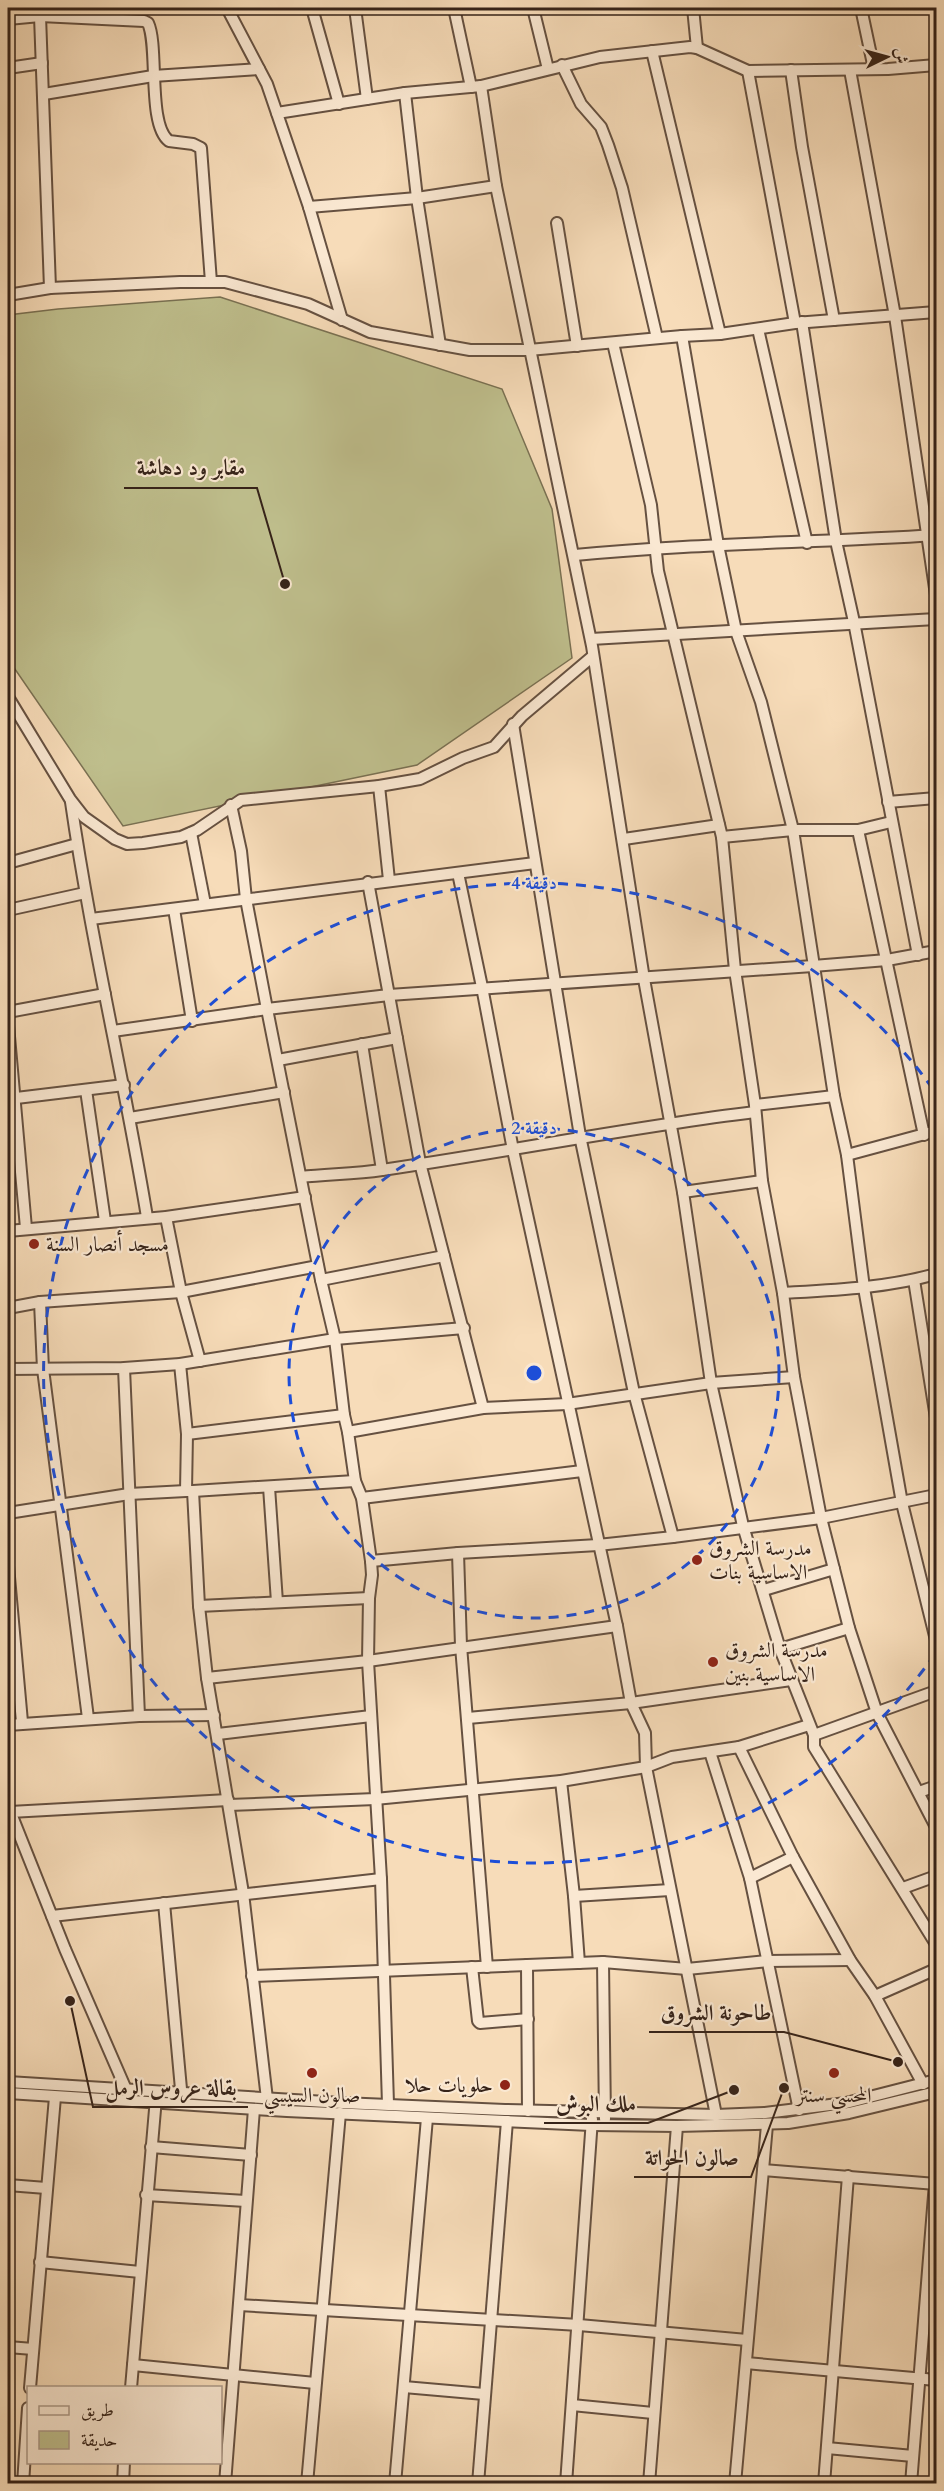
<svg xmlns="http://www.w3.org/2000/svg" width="944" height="2491" font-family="Cardo,Amiri,serif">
<rect width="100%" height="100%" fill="#f7dcb9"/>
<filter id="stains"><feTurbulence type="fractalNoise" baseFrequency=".00333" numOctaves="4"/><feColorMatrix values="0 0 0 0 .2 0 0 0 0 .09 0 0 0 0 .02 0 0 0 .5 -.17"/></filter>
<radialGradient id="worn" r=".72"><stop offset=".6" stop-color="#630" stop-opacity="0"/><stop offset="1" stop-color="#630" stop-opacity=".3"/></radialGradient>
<path fill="#bfbf8d" stroke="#7a7153" stroke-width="1.5" d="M 220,297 L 502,389 L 552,509 L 572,658 L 417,765 L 123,826 L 8,659 L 8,315 L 58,309 Z"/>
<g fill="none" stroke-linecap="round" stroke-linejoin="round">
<defs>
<g id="minor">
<path d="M 227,8 L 267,84 L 309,207 L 342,320"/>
<path d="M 312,8 L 339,104"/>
<path d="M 355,8 L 367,99"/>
<path d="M 454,8 L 471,87"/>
<path d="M 533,8 L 548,69"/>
<path d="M 693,8 L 697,48"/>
<path d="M 861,8 L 874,69"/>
<path d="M 40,16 L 50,288"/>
<path d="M 8,19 L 40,16 L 144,21 L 148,23 C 159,46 147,125 169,141 L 193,144 L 201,148 L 211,282"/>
<path d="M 652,51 L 720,334"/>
<path d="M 562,65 L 581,104 L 601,127 L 608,145 L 622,188 L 657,338"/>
<path d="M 8,68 L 42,63"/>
<path d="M 791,70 L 802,147 L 834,320"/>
<path d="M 850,70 L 895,316 L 936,595"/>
<path d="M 748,71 L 795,323"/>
<path d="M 481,86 L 496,186 L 592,646 L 644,979 L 683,1192 L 711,1383 L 743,1526 L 780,1649 L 814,1735 L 814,1747 L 936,1944"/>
<path d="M 405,93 L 417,198 L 440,345"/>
<path d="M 44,94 L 153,76 L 259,69"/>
<path d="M 277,113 L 405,93 L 481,86 L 600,57 L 690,47 L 697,48 L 748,71 L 888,69 L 936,65"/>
<path d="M 309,207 L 417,198 L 496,186"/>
<path d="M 557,223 L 577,346"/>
<path d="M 8,295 L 50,288 L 180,282 L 225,282 L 308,304 L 370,332 L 470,350 L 529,350 L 682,336 L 720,334 L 795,323 L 936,312"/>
<path d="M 802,322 L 836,541 L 854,622 L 918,955"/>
<path d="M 758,329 L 807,543"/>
<path d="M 682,336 L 718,545 L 736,631 L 761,702 L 793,830 L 834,1096 L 847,1155 L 864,1288 L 902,1503 L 936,1640"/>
<path d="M 613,343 L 651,505 L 658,571 L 722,837 L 735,970 L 755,1105 L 762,1181 L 783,1293 L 794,1377 L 821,1518 L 849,1628 L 877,1713 L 936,1827"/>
<path d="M 575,555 C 695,543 816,543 936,535"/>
<path d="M 591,639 L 936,619"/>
<path d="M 8,697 L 70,799 L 84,817 L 115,839 L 127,844 L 143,843 L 181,837 L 197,830 L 241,800 L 379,786 L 420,779 L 463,758 L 494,747 L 522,716 L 593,656"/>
<path d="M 513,724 L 580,1136 L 634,1393 L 673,1537"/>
<path d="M 379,786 L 389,880"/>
<path d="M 71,802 C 91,941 124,1078 147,1217"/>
<path d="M 888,802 L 936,798"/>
<path d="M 231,805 L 241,851 L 246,899 L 267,1009 L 321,1280 L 335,1339 L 344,1415 L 348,1432 L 355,1481 L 362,1498 L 371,1561 L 372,1575 L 369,1598 L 368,1661 L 381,1879 L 388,2104"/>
<path d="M 858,830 L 924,1135"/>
<path d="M 191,833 L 205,904"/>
<path d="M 722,837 L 793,830 L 858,830 L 891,822"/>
<path d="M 624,839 L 719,825"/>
<path d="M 8,863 L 77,844"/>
<path d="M 458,873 L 482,987 L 513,1150 L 617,1626 L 631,1703 L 645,1733 L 646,1767 L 716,2115"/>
<path d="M 368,882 L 420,1163 L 483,1408"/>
<path d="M 174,909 L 192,1021"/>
<path d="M 8,910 L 85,893"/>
<path d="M 91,919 L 535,863"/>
<path d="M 8,1012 L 105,994"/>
<path d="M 8,1025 L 26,1228"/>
<path d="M 113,1031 L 267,1009 L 389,995 L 813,966 L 887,960 L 936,951"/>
<path d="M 362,1044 L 382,1170"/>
<path d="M 278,1060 L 397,1038"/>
<path d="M 86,1090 L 105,1221"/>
<path d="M 8,1099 L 124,1085"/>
<path d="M 755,1105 L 834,1096"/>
<path d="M 130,1118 L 284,1092"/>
<path d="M 847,1155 L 936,1131"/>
<path d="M 301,1177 C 328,1174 355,1174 382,1170 C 507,1152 630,1127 755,1112"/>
<path d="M 683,1192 L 762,1181"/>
<path d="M 166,1217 L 181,1292 L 200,1361"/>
<path d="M 8,1231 L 166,1217 L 305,1197"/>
<path d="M 321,1280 L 444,1256"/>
<path d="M 914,1280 L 936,1418"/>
<path d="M 783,1293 C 835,1290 886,1288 936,1274"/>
<path d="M 40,1302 L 43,1369 L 88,1718"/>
<path d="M 8,1308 L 40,1302 L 181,1292 L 318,1266"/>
<path d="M 180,1364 L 187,1434 L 186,1491 L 193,1491 L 199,1606 L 207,1678 L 243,1893 L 267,2099"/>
<path d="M 124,1368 L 139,1716"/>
<path d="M 8,1369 L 124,1368 L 180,1364 L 335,1339 L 464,1328"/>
<path d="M 348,1432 L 483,1408 L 567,1404 L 711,1383 L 794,1377"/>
<path d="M 187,1434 L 344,1415"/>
<path d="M 269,1487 L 277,1602"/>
<path d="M 193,1491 L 355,1481"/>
<path d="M 362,1498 L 582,1471"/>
<path d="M 8,1513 L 129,1494 L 186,1491"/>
<path d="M 458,1553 L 461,1646 L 487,1967"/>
<path d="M 371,1561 L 458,1553 L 598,1545 L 673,1537 L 821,1518 L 936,1495"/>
<path d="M 8,1566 L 22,1722"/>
<path d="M 764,1590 L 834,1569"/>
<path d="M 199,1606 L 369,1598"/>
<path d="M 780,1649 L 849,1628"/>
<path d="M 207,1678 L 368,1661 L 617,1626"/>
<path d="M 468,1718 L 631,1703 L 791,1680"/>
<path d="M 8,1725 L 139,1716 L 214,1715"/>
<path d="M 218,1734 L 371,1716"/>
<path d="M 814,1735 L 936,1691"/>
<path d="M 739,1747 L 793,1857 L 850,1960 L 875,1996 L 923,2084"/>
<path d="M 710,1752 L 750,1878 L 799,2110"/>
<path d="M 561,1781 L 574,1896 L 579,1963"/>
<path d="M 919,1792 L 936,1786"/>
<path d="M 229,1805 L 375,1799 L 561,1781 L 646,1767 L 672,1757 L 739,1747 L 809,1725"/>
<path d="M 8,1806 L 65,1949 L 128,2094"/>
<path d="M 10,1812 L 228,1800"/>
<path d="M 750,1878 L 793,1857"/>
<path d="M 903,1888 L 936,1876"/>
<path d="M 574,1896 L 670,1890"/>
<path d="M 164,1903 L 182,2100"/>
<path d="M 52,1916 L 381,1879"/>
<path d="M 603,1962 L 605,2119"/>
<path d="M 527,1965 L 528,2111"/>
<path d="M 472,1967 L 478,2021 L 480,2023 L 528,2019"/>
<path d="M 252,1976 L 603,1962 L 687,1969 L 768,1961 L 850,1960"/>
<path d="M 875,1996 L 936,1969"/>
<path d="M 8,2082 L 342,2103 L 505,2110 L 716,2115 L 765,2113 L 846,2103 L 936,2080"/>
<path d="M 8,2093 L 287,2111 L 591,2125 L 677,2126 L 788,2123 L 849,2113 L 936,2092"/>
<path d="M 151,2147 L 251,2155"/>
<path d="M 763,2170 L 936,2184"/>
<path d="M 8,2185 L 46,2188"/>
<path d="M 146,2195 L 246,2201"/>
<path d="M 40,2262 L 140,2272"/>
<path d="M 239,2305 L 579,2325 L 747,2340"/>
<path d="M 8,2347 L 33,2349"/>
<path d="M 746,2363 L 936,2380"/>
<path d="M 133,2365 L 315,2383"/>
<path d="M 404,2387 L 484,2394"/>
<path d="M 30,2388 L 55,2097"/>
<path d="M 131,2388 L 156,2098"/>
<path d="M 572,2405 L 653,2413"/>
<path d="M 827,2448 L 913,2456"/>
<path d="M 23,2484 L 28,2408"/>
<path d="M 123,2484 L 124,2462"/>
<path d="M 225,2484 L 254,2109"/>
<path d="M 307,2484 L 340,2113"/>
<path d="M 395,2484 L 427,2118"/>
<path d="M 478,2484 L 507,2121"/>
<path d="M 566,2484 L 592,2119"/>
<path d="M 649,2484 L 677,2126"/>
<path d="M 735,2484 L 767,2125"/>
<path d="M 824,2484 L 848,2176"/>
<path d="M 911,2484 L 935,2183"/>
</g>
</defs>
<use href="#minor" stroke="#665141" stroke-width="14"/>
<use href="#minor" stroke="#fae8d2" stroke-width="10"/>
</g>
<g fill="none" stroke="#1d4ed8" stroke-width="3" stroke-dasharray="10 8">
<circle cx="534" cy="1373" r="245"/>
<path d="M935 1654A490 490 0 1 1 935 1092"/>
</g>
<g fill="#8f2418" stroke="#fae8d2" stroke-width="2">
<circle cx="34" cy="1244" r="6"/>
<circle cx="697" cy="1560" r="6"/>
<circle cx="713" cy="1662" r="6"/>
<circle cx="312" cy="2073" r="6"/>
<circle cx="834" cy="2073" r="6"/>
<circle cx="505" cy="2085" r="6"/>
</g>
<g text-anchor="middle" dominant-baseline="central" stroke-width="4.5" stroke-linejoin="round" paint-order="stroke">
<g font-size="21" fill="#362319" stroke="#fae8d2" text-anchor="start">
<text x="46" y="1244">مسجد أنصار السنة</text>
<text x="709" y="1548">مدرسة الشروق<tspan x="709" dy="24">الاساسية بنات</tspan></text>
<text x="725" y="1650">مدرسة الشروق<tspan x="725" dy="24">الاساسية بنين</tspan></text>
<text x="493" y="2085" text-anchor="end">حلويات حلا</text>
<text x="312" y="2095" text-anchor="middle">صالون السيسي</text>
<text x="834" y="2095" text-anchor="middle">المحسي سنتر</text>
</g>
</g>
<circle cx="534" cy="1373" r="9" fill="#1d4ed8" stroke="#fae8d2" stroke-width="3"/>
<g font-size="18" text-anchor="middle" font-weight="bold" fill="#1d4ed8" stroke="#fae8d2" stroke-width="4.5" stroke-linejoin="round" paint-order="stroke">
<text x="534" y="889">4 دقيقة</text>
<text x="534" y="1134">2 دقيقة</text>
</g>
<path fill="none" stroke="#362319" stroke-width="2" d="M285 584L257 488H124M898 2062L784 2032H649M70 2001L93 2107H248M734 2090L648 2123H544M784 2088L751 2177H634"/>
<g fill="#362319" stroke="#fae8d2" stroke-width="2">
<circle cx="285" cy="584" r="6"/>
<circle cx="898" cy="2062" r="6"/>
<circle cx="70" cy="2001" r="6"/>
<circle cx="734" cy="2090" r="6"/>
<circle cx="784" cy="2088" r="6"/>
</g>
<g font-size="22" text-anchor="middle" font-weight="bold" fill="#362319" stroke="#fae8d2" stroke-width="4.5" stroke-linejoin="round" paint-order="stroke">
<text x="191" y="475">مقابر ود دهاشة</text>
<text x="716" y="2020">طاحونة الشروق</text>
<text x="171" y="2095">بقالة عروس الرمل</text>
<text x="596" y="2111">ملك البوش</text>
<text x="692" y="2165">صالون الحواتة</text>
</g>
<rect width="944" height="2491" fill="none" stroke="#f7dcb9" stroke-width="30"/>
<rect x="9" y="9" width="926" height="2473" fill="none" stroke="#362319" stroke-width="3"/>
<rect x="15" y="15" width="914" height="2461" fill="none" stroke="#362319" stroke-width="1.5"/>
<rect x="27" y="2386" width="195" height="78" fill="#fae8d2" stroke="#ac9988" stroke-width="1.5"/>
<rect x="39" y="2406" width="30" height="9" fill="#fae8d2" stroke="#ac9988" stroke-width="1.5"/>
<text x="81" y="2416" font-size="18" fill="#362319">طريق</text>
<rect x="39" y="2431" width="30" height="18" fill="#bfbf8d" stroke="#ac9988" stroke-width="1.5"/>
<text x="81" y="2446" font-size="18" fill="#362319">حديقة</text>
<g transform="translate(887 57) rotate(85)" stroke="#fae8d2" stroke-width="4.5" paint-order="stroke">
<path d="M0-4.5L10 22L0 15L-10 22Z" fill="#362319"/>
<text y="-9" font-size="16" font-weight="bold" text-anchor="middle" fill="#362319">ش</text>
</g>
<rect width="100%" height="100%" filter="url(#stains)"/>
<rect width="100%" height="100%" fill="url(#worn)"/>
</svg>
